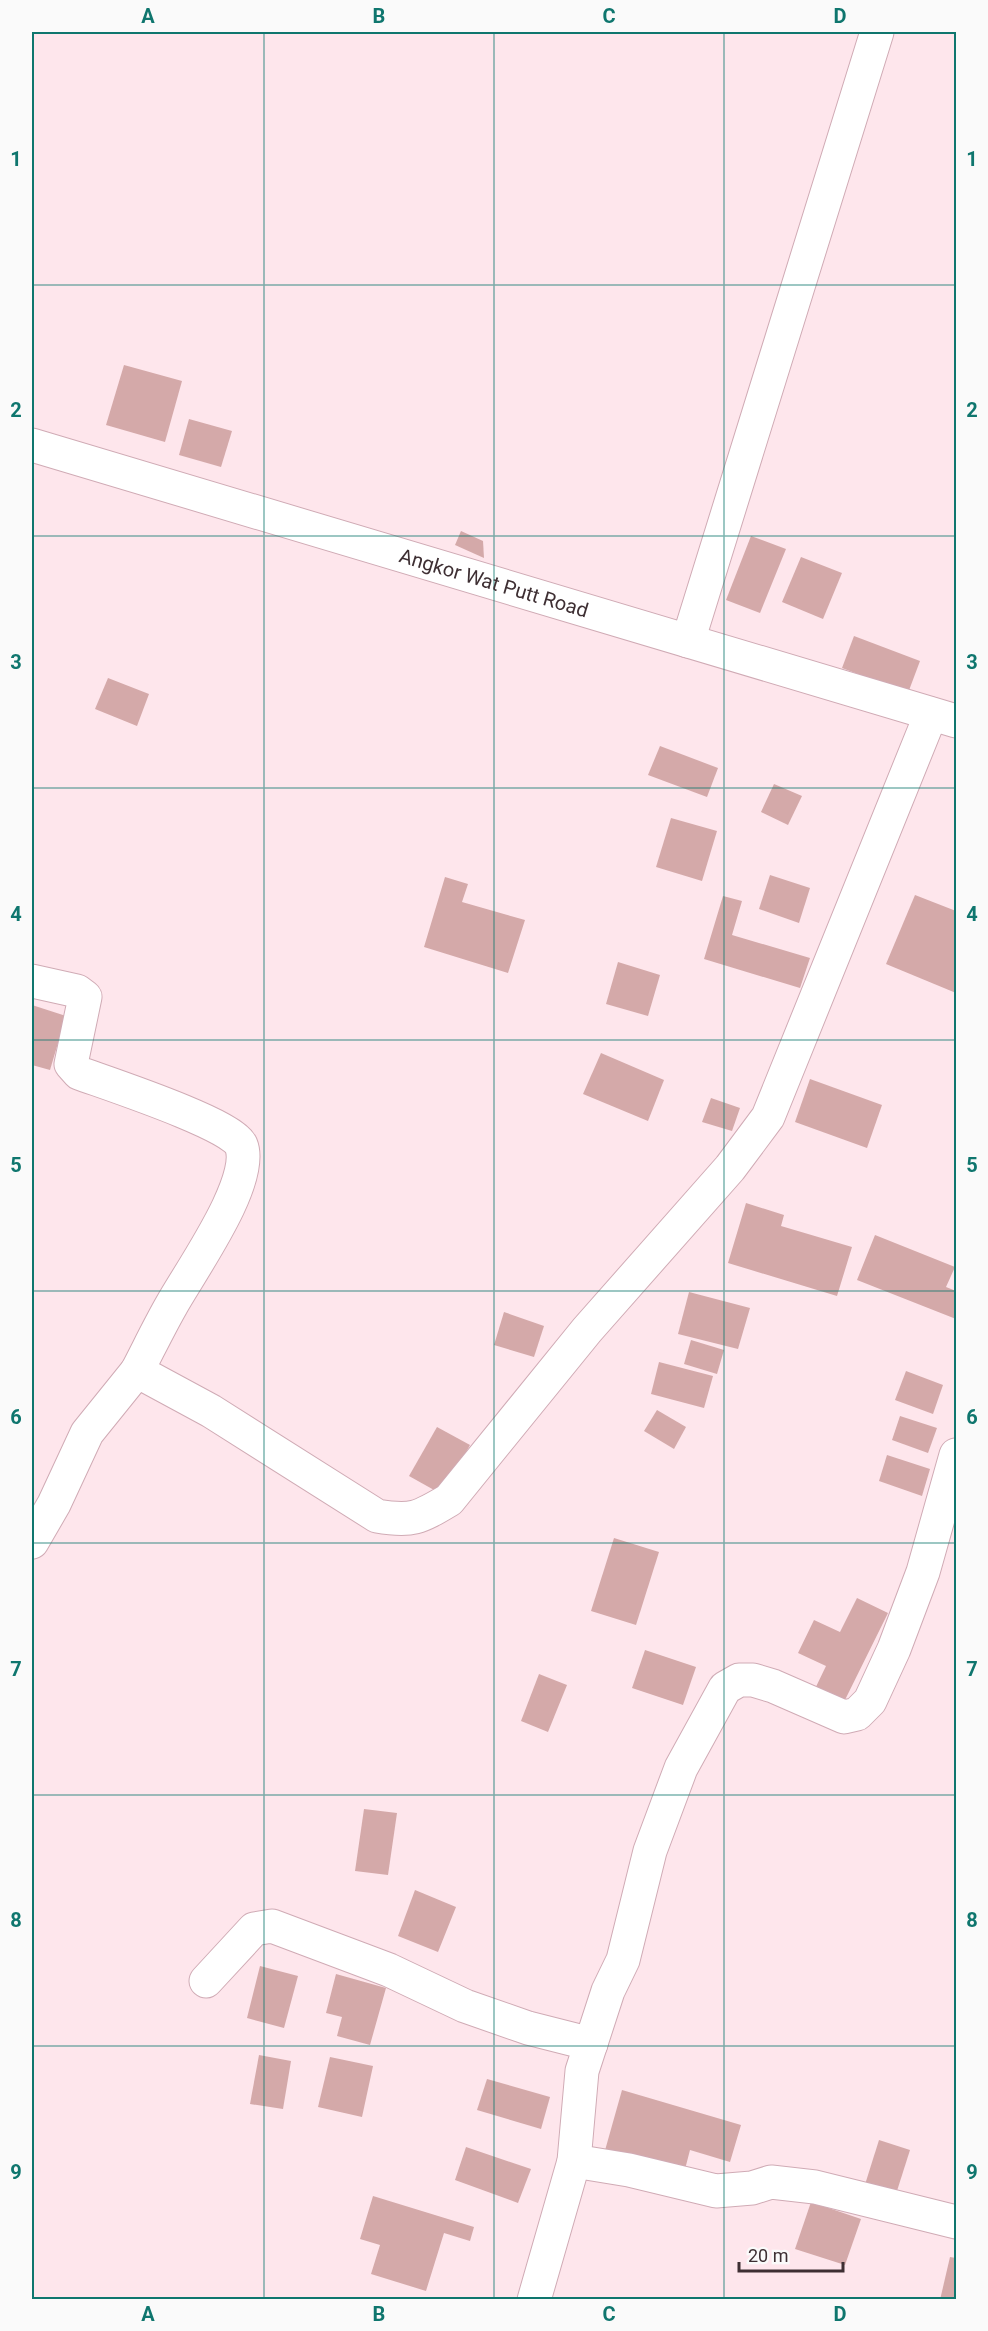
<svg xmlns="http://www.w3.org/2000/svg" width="988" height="2331" font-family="Roboto,sans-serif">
<rect width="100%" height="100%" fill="#fee6ec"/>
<g fill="#d4a9a9">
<path d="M 124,365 L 182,381 L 165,442 L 106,425 Z"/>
<path d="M 189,419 L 232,431 L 221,467 L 179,455 Z"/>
<path d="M 461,531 L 483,541 L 484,558 L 455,545 Z"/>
<path d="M 751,536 L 786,549 L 760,613 L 726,600 Z"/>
<path d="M 801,557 L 842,573 L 823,619 L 782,602 Z"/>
<path d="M 854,636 L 920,661 L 908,693 L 842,668 Z"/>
<path d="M 108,678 L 149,694 L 137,726 L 95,709 Z"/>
<path d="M 660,746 L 718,768 L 707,797 L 648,775 Z"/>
<path d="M 774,784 L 802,796 L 788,825 L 761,812 Z"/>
<path d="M 671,818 L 717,831 L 702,881 L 656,867 Z"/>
<path d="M 770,875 L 810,888 L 799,923 L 759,909 Z"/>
<path d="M 445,877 L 468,884 L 462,902 L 525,920 L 508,973 L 424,947 Z"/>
<path d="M 915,895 L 956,911 L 956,993 L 886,964 Z"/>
<path d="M 723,896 L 742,901 L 732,935 L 810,958 L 800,988 L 704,959 Z"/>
<path d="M 618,962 L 660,975 L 648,1016 L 606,1004 Z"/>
<path d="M 32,1005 L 66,1016 L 50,1070 L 32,1065 Z"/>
<path d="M 601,1053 L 664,1080 L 648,1121 L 583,1094 Z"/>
<path d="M 810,1079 L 882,1105 L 867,1148 L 795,1122 Z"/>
<path d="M 711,1098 L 740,1108 L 732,1131 L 702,1122 Z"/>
<path d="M 746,1203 L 784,1215 L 781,1226 L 852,1247 L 837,1296 L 728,1263 Z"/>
<path d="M 875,1235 L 955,1267 L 946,1287 L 956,1291 L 956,1319 L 857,1280 Z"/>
<path d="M 689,1292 L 750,1308 L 738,1349 L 678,1334 Z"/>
<path d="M 504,1312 L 544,1326 L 534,1357 L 494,1345 Z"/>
<path d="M 691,1340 L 724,1350 L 717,1374 L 684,1364 Z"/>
<path d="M 659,1362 L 713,1376 L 704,1408 L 651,1394 Z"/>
<path d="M 906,1371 L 943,1385 L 933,1414 L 895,1400 Z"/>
<path d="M 657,1410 L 686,1427 L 674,1449 L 644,1431 Z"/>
<path d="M 900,1416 L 937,1428 L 928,1453 L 892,1440 Z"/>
<path d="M 437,1427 L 470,1445 L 443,1495 L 409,1476 Z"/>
<path d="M 887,1455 L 930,1469 L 922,1496 L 879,1481 Z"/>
<path d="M 614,1538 L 659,1552 L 636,1625 L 591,1611 Z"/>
<path d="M 857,1598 L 888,1613 L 841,1708 L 813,1693 L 826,1666 L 798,1653 L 814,1620 L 840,1632 Z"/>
<path d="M 645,1650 L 696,1667 L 683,1705 L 632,1688 Z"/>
<path d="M 539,1674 L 567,1685 L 548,1732 L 521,1721 Z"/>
<path d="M 364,1809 L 397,1813 L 388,1875 L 355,1871 Z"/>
<path d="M 415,1890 L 456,1907 L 438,1952 L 398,1936 Z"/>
<path d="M 260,1966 L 298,1976 L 284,2028 L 247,2018 Z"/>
<path d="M 336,1974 L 386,1988 L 370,2045 L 337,2036 L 342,2017 L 326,2013 Z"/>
<path d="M 259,2055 L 291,2061 L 283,2109 L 250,2104 Z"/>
<path d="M 330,2057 L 373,2066 L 362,2117 L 318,2107 Z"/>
<path d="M 487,2079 L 550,2097 L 541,2129 L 477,2110 Z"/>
<path d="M 622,2090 L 741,2125 L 730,2162 L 690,2150 L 683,2177 L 604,2154 Z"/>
<path d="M 879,2140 L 910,2150 L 896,2194 L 862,2194 Z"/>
<path d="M 466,2147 L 531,2169 L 518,2203 L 455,2180 Z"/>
<path d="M 373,2196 L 474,2227 L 470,2241 L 444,2233 L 426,2291 L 371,2274 L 380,2245 L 360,2239 Z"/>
<path d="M 811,2202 L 861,2219 L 845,2265 L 795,2249 Z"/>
<path d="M 950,2257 L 956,2258 L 956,2300 L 940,2300 Z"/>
</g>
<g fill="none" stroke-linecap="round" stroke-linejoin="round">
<defs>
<g id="minor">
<path id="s1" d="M 32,445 L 956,721"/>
<path d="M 688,641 L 877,32"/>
<path d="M 32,981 L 77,991 L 85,997 L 71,1064 L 79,1073 C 106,1083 232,1124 241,1145 C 256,1180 189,1273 171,1306 C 159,1327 148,1350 137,1371"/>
<path d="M 32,1542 L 54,1504 L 87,1433 L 137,1371 L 211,1411 L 377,1516 C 412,1522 419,1518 449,1500 L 587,1330 L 730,1168 L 768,1117 L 931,714"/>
<path d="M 206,1981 L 254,1929 L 272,1926 L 389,1970 L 465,2006 L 528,2028 L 591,2044"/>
<path d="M 574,2161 L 629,2170 L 716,2191 L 752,2188 L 771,2182 L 815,2187 L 956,2222"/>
<path d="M 534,2300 L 574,2161 L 582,2071 L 608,1991 L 623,1960 L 650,1851 L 681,1768 L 725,1688 L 739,1680 L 753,1680 L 773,1686 L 844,1717 L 857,1714 L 870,1701 L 894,1649 L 923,1572 L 956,1455"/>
</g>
</defs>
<use href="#minor" stroke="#d0abb5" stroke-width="35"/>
<use href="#minor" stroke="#fff" stroke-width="33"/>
</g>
<path fill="none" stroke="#0f766e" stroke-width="1.5" stroke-opacity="0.55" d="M 264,32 L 264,2300M 494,32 L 494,2300M 724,32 L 724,2300M 32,285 L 956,285M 32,536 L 956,536M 32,788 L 956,788M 32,1040 L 956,1040M 32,1291 L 956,1291M 32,1543 L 956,1543M 32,1795 L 956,1795M 32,2046 L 956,2046"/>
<g text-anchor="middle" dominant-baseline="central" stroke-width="4.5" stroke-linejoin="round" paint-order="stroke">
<g font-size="20" fill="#3e2f33" stroke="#fafafa">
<text stroke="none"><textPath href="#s1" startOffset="482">Angkor Wat Putt Road</textPath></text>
</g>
</g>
<rect width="988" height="2331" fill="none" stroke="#fafafa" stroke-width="66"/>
<path d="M739 2262v9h104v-9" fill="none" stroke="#3e2f33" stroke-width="3"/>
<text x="748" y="2262" font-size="18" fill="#3e2f33" stroke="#fafafa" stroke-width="4.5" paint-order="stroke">20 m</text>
<rect x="33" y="33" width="922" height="2265" fill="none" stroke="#0f766e" stroke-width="2"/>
<g font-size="20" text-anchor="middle" font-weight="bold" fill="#0f766e">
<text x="148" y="23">A</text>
<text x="379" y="23">B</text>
<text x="609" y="23">C</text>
<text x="840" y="23">D</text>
<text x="16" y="166">1</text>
<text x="972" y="166">1</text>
<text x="16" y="417">2</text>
<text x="972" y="417">2</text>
<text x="16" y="669">3</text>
<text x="972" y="669">3</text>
<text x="16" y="921">4</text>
<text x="972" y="921">4</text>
<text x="16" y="1172">5</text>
<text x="972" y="1172">5</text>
<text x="16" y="1424">6</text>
<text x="972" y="1424">6</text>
<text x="16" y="1676">7</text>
<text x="972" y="1676">7</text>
<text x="16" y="1927">8</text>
<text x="972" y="1927">8</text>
<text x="16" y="2179">9</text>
<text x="972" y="2179">9</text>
<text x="148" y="2321">A</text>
<text x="379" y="2321">B</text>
<text x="609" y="2321">C</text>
<text x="840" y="2321">D</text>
</g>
</svg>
